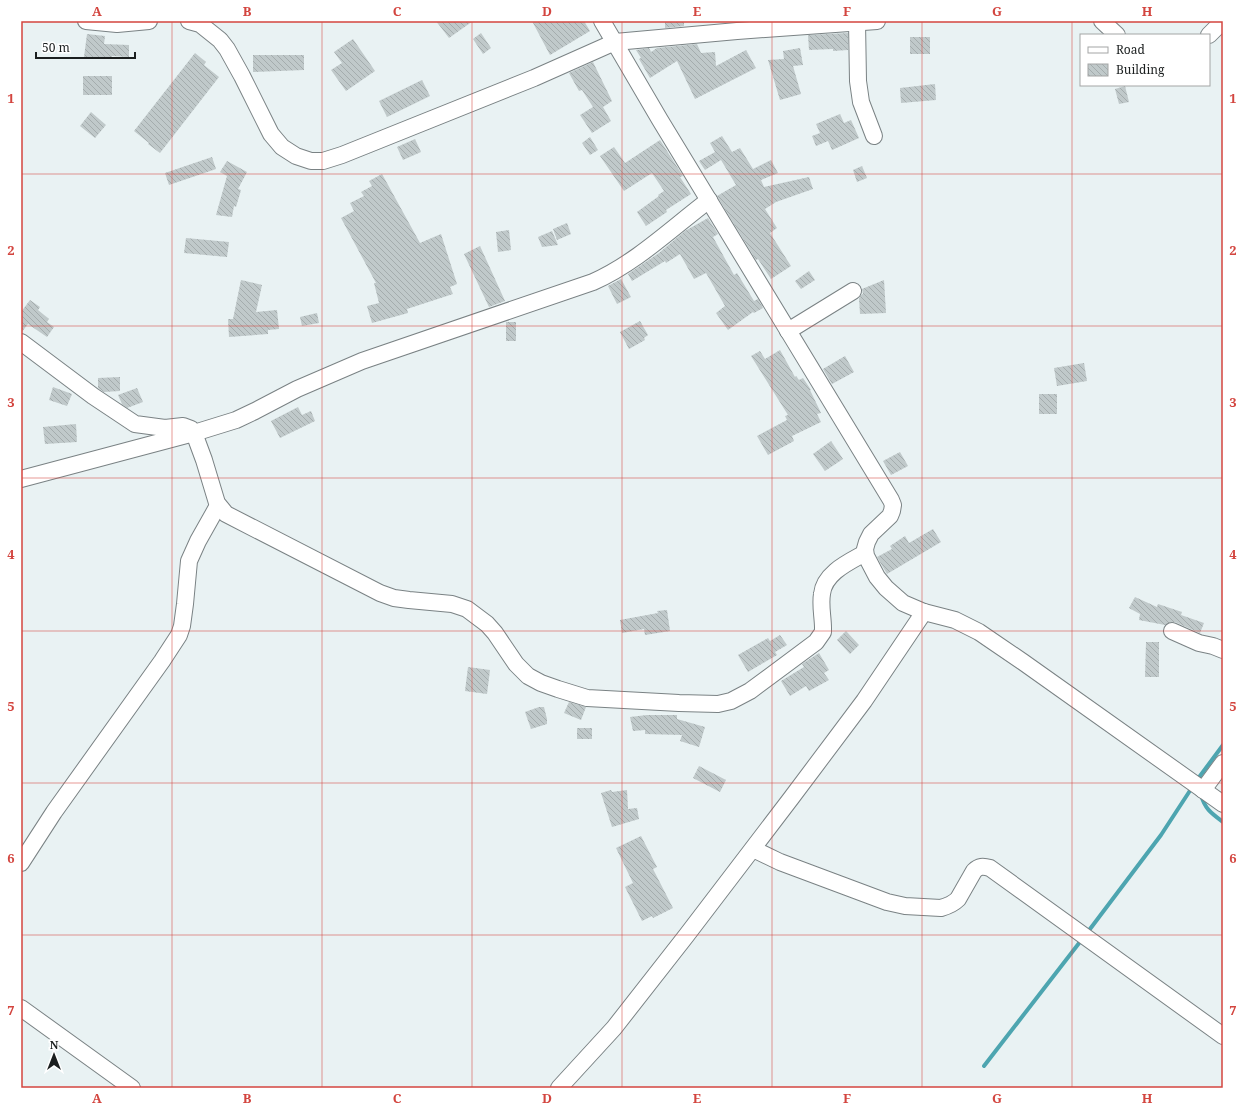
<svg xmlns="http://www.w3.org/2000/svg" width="1244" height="1109" font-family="'Noto Serif',serif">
<defs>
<pattern id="building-back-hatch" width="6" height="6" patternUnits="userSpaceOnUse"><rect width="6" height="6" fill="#c0c9ca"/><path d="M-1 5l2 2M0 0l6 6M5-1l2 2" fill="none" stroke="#a4acad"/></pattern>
</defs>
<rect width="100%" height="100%" fill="#e9f2f3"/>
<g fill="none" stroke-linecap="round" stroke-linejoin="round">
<g stroke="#4da5b0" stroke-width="4">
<path d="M 1197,780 L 1223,745"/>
<path d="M 1201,795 C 1205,809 1211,813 1223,822"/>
<path d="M 1087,933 L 1161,835 L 1193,786"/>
<path d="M 984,1066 L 1083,938"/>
</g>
</g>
<g fill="url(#building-back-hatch)">
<path d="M 436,21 L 473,21 L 449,38 Z"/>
<path d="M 532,21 L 584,21 L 590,31 L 550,55 Z"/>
<path d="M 665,21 L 684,21 L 684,26 L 665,28 Z"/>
<path d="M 481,33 L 491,48 L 483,54 L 473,39 Z"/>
<path d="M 848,33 L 848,50 L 833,51 L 833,49 L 809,50 L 808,35 Z"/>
<path d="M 87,34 L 105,36 L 104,44 L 129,45 L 129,57 L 112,56 L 112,59 L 84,57 Z"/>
<rect x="910" y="37" width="20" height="17"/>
<path d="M 353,39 L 375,71 L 346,91 L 331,70 L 342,63 L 334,52 Z"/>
<path d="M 697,44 L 701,53 L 715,52 L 716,66 L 746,50 L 756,68 L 695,99 L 677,61 L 650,78 L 639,59 L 641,58 L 636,50 L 649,48 L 651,52 L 657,48 Z"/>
<path d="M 800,48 L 803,65 L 793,66 L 801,94 L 780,100 L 768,60 L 784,59 L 783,51 Z"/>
<path d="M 195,53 L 206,62 L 204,65 L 219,77 L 160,153 L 148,144 L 149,143 L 134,131 Z"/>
<path d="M 253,55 L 304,55 L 304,70 L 253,72 Z"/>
<path d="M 593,62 L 612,101 L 603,107 L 611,121 L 592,133 L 580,115 L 593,107 L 582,90 L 579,91 L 569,73 Z"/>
<rect x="83" y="76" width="29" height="19"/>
<path d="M 422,80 L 430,96 L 387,117 L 379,101 Z"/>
<path d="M 935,84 L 936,100 L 901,103 L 900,88 Z"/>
<path d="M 1125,86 L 1129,102 L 1119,104 L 1115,89 Z"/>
<path d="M 91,112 L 106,125 L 95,138 L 80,126 Z"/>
<path d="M 840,114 L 844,123 L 851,120 L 859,138 L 832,150 L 828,141 L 816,146 L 812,136 L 820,133 L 816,124 Z"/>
<path d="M 722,136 L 732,152 L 740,148 L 753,169 L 771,160 L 778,173 L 761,180 L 764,187 L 809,177 L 813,189 L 776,202 L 765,209 L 777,228 L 770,233 L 791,266 L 771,279 L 758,259 L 756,260 L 717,196 L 736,185 L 721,160 L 705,170 L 699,161 L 715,152 L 710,143 Z"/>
<path d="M 590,137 L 598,150 L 590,155 L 582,143 Z"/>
<path d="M 415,139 L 421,152 L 403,160 L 397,147 Z"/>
<path d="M 660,140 L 683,176 L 680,177 L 691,194 L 666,210 L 667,212 L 646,226 L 637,212 L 659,196 L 658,195 L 664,191 L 652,173 L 624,191 L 600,156 L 614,147 L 625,163 Z"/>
<path d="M 212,157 L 216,169 L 169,185 L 165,173 Z"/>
<path d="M 227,161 L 247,172 L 238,189 L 241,190 L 236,207 L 234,206 L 232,217 L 216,215 L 227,176 L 220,172 Z"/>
<path d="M 862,166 L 867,178 L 857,182 L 853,170 Z"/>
<path d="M 382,174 L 420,243 L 441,234 L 457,284 L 450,287 L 453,294 L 407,309 L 408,313 L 372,323 L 367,306 L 379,303 L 374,283 L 376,283 L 341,218 L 354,211 L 350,203 L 364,196 L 361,192 L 372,186 L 369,181 Z"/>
<path d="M 708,218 L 718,234 L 713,237 L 734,275 L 737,273 L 754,301 L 758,299 L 763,308 L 754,313 L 753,312 L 728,330 L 716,313 L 725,306 L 706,273 L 694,279 L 680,254 L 666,263 L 665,261 L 632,281 L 628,274 L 659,253 L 685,231 Z"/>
<path d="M 567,223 L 571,234 L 557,240 L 553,229 Z"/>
<path d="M 509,230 L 511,250 L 498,252 L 496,232 Z"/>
<path d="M 552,231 L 558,245 L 542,247 L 538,237 Z"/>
<path d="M 186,238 L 229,242 L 227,257 L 184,253 Z"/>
<path d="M 480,246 L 505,301 L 489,307 L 464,254 Z"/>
<path d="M 809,271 L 815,280 L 801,289 L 795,281 Z"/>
<path d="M 621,279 L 631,297 L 617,304 L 608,286 Z"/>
<path d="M 241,280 L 262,285 L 256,312 L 277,310 L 279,329 L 268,330 L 268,334 L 229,337 L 228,319 L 233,319 Z"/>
<path d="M 884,280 L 886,313 L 860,314 L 859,298 L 862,294 L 863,294 L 862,289 Z"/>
<path d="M 30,300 L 40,307 L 38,310 L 49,319 L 47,322 L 54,327 L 47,337 L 28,324 L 21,333 L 21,312 Z"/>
<path d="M 317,313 L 319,323 L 302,326 L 300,317 Z"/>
<path d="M 640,321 L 648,335 L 644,338 L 645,340 L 629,349 L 620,332 Z"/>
<rect x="506" y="322" width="10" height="19"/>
<path d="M 780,350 L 795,377 L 796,376 L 799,380 L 803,378 L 811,390 L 810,390 L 821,413 L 817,414 L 821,422 L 792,436 L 794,441 L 768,455 L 757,436 L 787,420 L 785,416 L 788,415 L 751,356 L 760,351 L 765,359 Z"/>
<path d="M 845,356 L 854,372 L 832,384 L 823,369 Z"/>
<path d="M 1084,363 L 1087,381 L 1057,386 L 1054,368 Z"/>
<path d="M 120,377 L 120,391 L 104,392 L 98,388 L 98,378 Z"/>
<path d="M 53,387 L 72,394 L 67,406 L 49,400 Z"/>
<path d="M 137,388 L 143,402 L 127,408 L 122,404 L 118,395 Z"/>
<rect x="1039" y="394" width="18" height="20"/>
<path d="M 298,407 L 302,415 L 311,411 L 315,421 L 280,438 L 271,421 Z"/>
<path d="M 76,424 L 77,442 L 45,444 L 43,427 Z"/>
<path d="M 831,441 L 843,459 L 825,471 L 813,454 Z"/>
<path d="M 900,452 L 908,466 L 891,475 L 883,461 Z"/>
<path d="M 933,529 L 941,542 L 887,574 L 877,557 L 892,549 L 890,546 L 905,536 L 909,543 Z"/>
<path d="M 1135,597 L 1157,607 L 1158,604 L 1182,612 L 1181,615 L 1204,623 L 1200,633 L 1175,622 L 1171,622 L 1165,625 L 1139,620 L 1140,614 L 1129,608 Z"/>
<path d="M 667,610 L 670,631 L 645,635 L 644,629 L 622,633 L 620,620 L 658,613 L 657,611 Z"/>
<path d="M 846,631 L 859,645 L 850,654 L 837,640 Z"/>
<path d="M 780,635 L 787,645 L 775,652 L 777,655 L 748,672 L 738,655 L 768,638 L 770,641 Z"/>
<path d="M 1146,642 L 1159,642 L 1159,677 L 1145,677 Z"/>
<path d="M 819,653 L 829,670 L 824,673 L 829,680 L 809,691 L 806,686 L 790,696 L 781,681 L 804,667 L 802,664 Z"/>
<path d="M 468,667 L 490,670 L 487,694 L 465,691 Z"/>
<path d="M 569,702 L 586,707 L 581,720 L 564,713 Z"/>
<path d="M 539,707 L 544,707 L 547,719 L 547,724 L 531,729 L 525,712 Z"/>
<path d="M 647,715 L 677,715 L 677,719 L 705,727 L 699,747 L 680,741 L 682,735 L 645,734 L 645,730 L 633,731 L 630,717 Z"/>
<rect x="577" y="728" width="15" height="11"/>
<path d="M 699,766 L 726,780 L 720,792 L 693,778 Z"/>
<path d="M 611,790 L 612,792 L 627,790 L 628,809 L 637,808 L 639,819 L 612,827 L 601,793 Z"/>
<path d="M 641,836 L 657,867 L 653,869 L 673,908 L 653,918 L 652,916 L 642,921 L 625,887 L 633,883 L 616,848 Z"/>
</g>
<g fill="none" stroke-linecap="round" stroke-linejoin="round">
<defs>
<g id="minor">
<path d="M 86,21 L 117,24 L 149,21"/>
<path d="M 189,21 L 200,24 L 220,40 L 227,49 L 242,76 L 271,134 L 282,147 L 296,156 L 311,161 L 323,161 L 342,155 L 534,78 L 615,42 L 737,31 L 877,21"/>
<path d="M 602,21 L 660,120 L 891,500 L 893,505 L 892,511 L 890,516 L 871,534 L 867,542 L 865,549 L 866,556 L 877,577 L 886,588 L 903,603 L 924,612 L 955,620 L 979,632 L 1023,662 L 1223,804"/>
<path d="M 1102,21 L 1117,35"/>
<path d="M 857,22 L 858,81 L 861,102 L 874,136"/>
<path d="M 1209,35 L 1223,21"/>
<path d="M 788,331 L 853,291"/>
<path d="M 21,342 L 93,396 L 135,424 L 165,428 L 183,426 L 191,429 L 194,433 L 204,460 L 217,503 L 226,514 L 380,593 L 394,598 L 409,600 L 452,604 L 467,609 L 487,624 L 495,633 L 516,664 L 528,676 L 541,683 L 558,689 L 587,698 L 679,703 L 718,704 L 731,701 L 750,691 L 816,642 L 823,632 L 823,628 C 823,617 820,605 822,594 C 824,573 849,562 865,553"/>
<path d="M 21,479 L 194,433 L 236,420 L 255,411 L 297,389 L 362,361 L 593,282 C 636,263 672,228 709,200"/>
<path d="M 1172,631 L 1199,643 L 1213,646 L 1223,650"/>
<path d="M 1203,790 L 1223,763"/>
<path d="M 753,849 L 780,862 L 887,902 L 905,906 L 941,908 C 948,906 953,904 958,899 L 974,871 C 979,866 983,866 990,868 L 1223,1036"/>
<path d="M 21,863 L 54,812 L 162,661 L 179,635 L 182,626 L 185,604 L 189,561 L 198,541 L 216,509 L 219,507"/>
<path d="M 21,1008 L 132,1088"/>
<path d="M 559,1088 L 614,1028 L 686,936 L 792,797 L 864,701 L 924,612"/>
</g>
</defs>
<use href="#minor" stroke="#7a8284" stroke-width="18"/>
<use href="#minor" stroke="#fff" stroke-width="16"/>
</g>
<path fill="none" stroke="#d3453f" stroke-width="1" stroke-opacity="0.55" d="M 172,21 L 172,1088M 322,21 L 322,1088M 472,21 L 472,1088M 622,21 L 622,1088M 772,21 L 772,1088M 922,21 L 922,1088M 1072,21 L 1072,1088M 21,174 L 1223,174M 21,326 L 1223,326M 21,478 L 1223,478M 21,631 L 1223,631M 21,783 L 1223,783M 21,935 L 1223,935"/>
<rect width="1244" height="1109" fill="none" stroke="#ffffff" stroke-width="44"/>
<rect x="1080" y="34" width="130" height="52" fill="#ffffff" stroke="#a4a5a5"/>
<rect x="1088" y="47" width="20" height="6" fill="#ffffff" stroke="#a4a5a5"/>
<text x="1116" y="54" font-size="12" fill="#1b1f1f">Road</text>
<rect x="1088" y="64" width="20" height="12" fill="url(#building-back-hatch)" stroke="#a4a5a5"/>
<text x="1116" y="74" font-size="12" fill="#1b1f1f">Building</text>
<g transform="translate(54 1055)" stroke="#ffffff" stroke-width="3" paint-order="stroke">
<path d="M0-3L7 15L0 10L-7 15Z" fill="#1b1f1f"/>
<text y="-6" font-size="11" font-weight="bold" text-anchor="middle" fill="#1b1f1f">N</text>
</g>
<path d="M36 52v6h99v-6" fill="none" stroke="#1b1f1f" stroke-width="2"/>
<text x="42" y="52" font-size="12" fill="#1b1f1f" stroke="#ffffff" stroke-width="3" paint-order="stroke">50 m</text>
<rect x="22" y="22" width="1200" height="1065" fill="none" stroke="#d3453f" stroke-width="1.5"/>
<g font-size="13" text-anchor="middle" font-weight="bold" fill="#d3453f">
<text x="97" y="16">A</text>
<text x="247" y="16">B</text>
<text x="397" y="16">C</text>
<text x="547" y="16">D</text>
<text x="697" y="16">E</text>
<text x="847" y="16">F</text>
<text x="997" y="16">G</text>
<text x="1147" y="16">H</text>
<text x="11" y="103">1</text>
<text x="1233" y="103">1</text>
<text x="11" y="255">2</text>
<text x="1233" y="255">2</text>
<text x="11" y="407">3</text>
<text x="1233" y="407">3</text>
<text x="11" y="559">4</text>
<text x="1233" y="559">4</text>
<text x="11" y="711">5</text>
<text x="1233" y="711">5</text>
<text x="11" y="863">6</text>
<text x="1233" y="863">6</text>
<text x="11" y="1015">7</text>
<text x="1233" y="1015">7</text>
<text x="97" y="1103">A</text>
<text x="247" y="1103">B</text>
<text x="397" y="1103">C</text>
<text x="547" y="1103">D</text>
<text x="697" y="1103">E</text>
<text x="847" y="1103">F</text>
<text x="997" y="1103">G</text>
<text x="1147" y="1103">H</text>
</g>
</svg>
